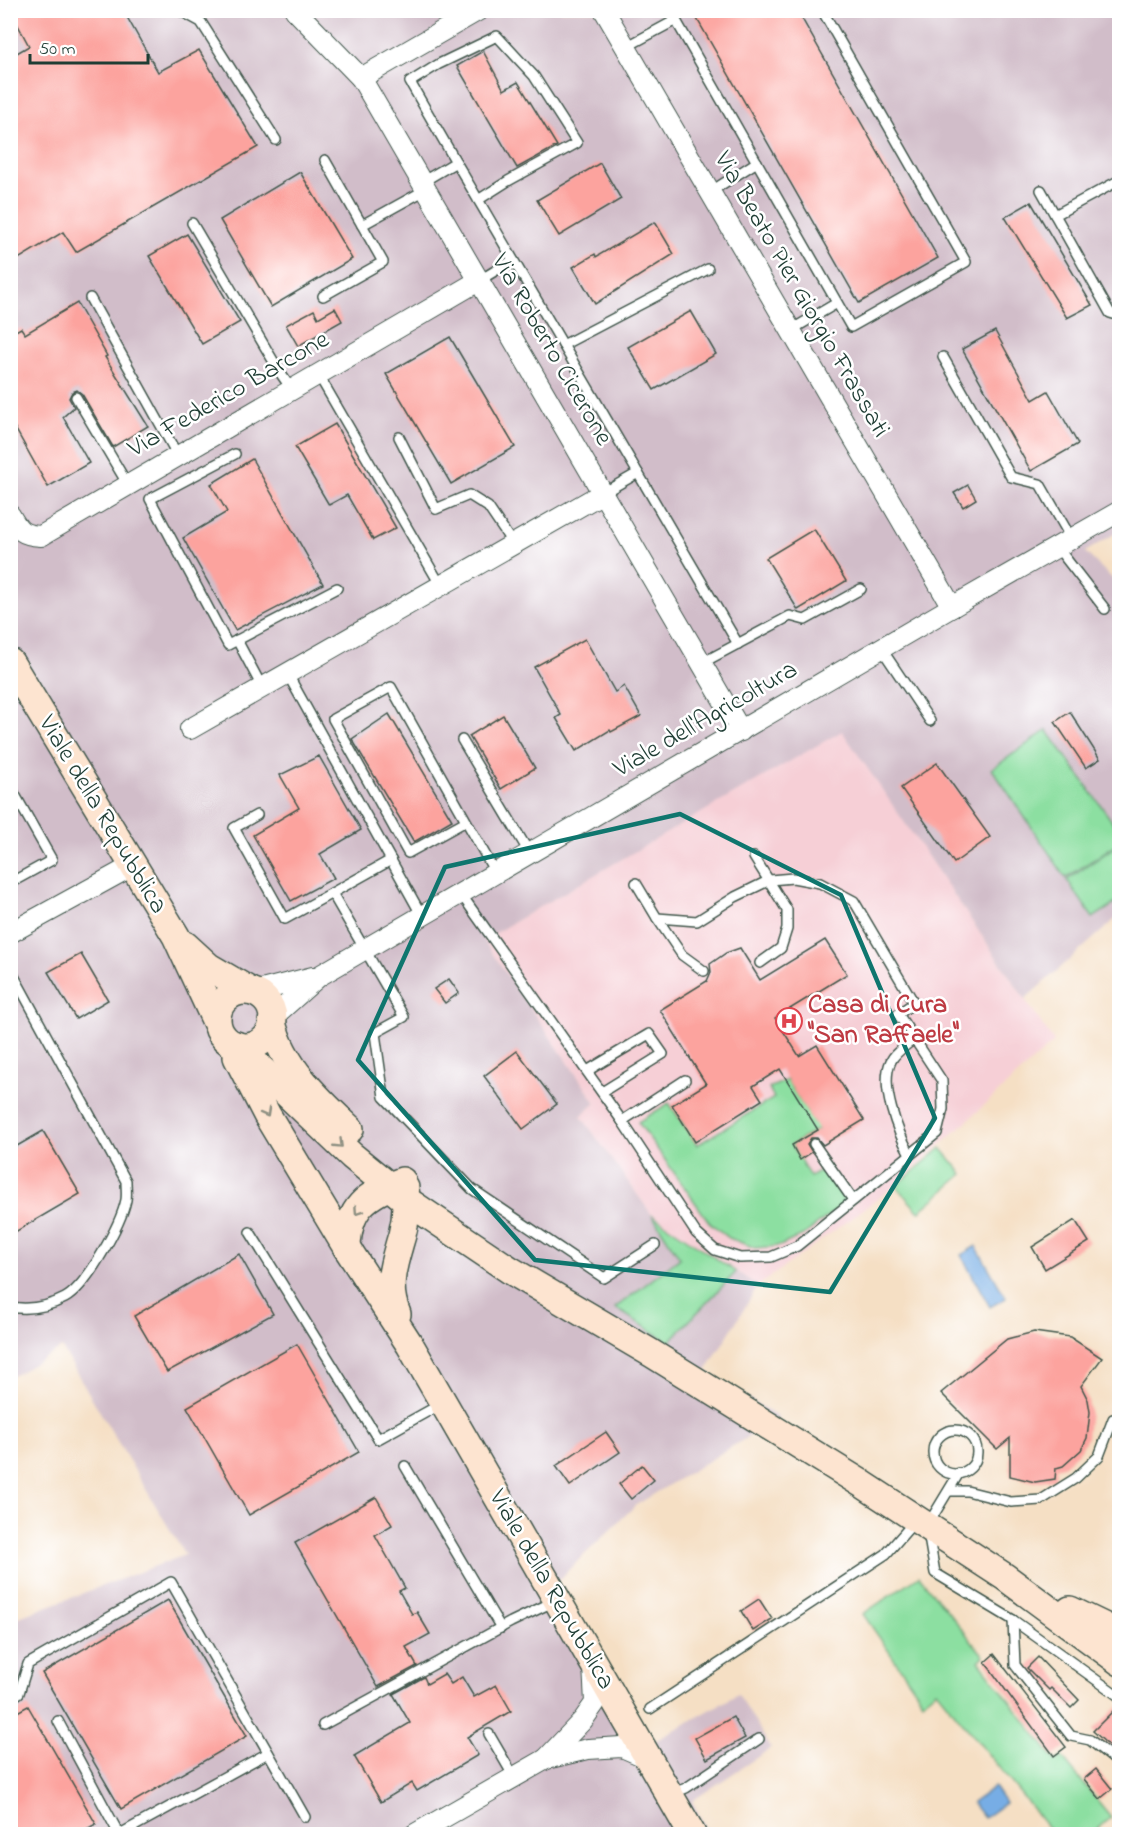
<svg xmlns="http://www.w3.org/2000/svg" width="1130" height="1845" font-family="'Indie Flower',sans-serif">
<rect width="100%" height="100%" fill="#fff"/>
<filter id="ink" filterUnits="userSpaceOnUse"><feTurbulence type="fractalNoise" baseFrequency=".0167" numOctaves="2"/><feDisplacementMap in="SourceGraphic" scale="12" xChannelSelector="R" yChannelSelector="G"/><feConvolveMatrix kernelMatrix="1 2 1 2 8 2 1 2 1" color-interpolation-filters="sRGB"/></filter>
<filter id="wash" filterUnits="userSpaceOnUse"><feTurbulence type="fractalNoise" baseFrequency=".008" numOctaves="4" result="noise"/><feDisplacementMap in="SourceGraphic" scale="24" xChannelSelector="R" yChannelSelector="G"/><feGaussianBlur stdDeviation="1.35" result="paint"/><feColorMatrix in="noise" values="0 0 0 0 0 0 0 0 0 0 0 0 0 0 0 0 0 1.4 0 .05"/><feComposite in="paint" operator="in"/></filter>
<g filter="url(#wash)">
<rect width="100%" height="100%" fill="#f5dfc4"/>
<path fill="#f6cfd6" d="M 842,730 L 1054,1042 L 894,1187 L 758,1286 L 652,1215 L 581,1116 L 596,1103 L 483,940 Z"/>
<path fill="#d1bdc9" d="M 11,11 L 1119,11 L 1119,531 L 1085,552 L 1119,585 L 1119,916 L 1025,999 L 842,731 L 483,940 L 596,1103 L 581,1116 L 652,1215 L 758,1286 L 706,1371 L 779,1418 L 636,1505 L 555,1583 L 648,1745 L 738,1694 L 771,1748 L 692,1801 L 709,1834 L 11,1834 L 11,1620 L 185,1555 L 62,1348 L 11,1377 Z"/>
<g fill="#8cdfa1" stroke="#568e6a" stroke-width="1.5">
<path d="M 1047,730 L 1119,831 L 1119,842 L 1066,878 L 992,769 Z"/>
<path d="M 1119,844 L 1119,901 L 1093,918 L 1067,880 Z"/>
<path d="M 787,1080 L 818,1129 L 792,1145 L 810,1177 L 825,1168 L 844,1198 L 845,1203 L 805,1234 L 780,1246 L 755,1248 L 729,1238 L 709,1222 L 638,1122 L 669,1103 L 697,1145 L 774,1098 L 769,1088 Z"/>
<path d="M 941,1148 L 963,1174 L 919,1212 L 896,1186 Z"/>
<path d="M 652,1215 L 736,1272 L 669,1342 L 615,1308 L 680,1258 Z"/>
<path d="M 919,1576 L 984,1656 L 979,1661 L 1056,1761 L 1062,1757 L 1111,1817 L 1091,1834 L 1053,1834 L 936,1690 L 923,1701 L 863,1614 Z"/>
</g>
<g fill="#77ade5" stroke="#4b758c" stroke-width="1.5">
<path d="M 976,1246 L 1006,1298 L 990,1307 L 961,1255 Z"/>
<path d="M 994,1787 L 1005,1803 L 984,1818 L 972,1803 Z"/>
</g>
<g id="blocks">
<g fill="#fca39e">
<path d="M 10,10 L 123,10 L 158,72 L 199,50 L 258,147 L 76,252 L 63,232 L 10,264 L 10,57 L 29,46 Z"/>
<path d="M 692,10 L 797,10 L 938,258 L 859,303 Z"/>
<path d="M 483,51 L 504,90 L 518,82 L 557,146 L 517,168 L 457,66 Z"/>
<path d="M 600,163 L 621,199 L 559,236 L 537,200 Z"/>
<path d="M 300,172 L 352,259 L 271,307 L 220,220 Z"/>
<path d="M 1031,202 L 1092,305 L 1067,318 L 1005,217 Z"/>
<path d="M 655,222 L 674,254 L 595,304 L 573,267 L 595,254 L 596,257 Z"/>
<path d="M 187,234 L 240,322 L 202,344 L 149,256 Z"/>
<path d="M 77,303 L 107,356 L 105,357 L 148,426 L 113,447 L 82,394 L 77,390 L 72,392 L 69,398 L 74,407 L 63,417 L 89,463 L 48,487 L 10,419 L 10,334 L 21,328 L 25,334 Z"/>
<path d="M 335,308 L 342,321 L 298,346 L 286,325 L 314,310 L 318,318 Z"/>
<path d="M 691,311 L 716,354 L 654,390 L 628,347 Z"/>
<path d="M 995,331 L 1033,400 L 1048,391 L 1078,444 L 1031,471 L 962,349 Z"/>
<path d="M 450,337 L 515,447 L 451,484 L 386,374 Z"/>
<path d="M 335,424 L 396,528 L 373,540 L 347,495 L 329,505 L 295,447 Z"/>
<path d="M 252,459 L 323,584 L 235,630 L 183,538 L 227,512 L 211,484 Z"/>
<path d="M 968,485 L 976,499 L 963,507 L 954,493 Z"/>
<path d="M 814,529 L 846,581 L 798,610 L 766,558 Z"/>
<path d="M 585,639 L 615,692 L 624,686 L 641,716 L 611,732 L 610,730 L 576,751 L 556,718 L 561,715 L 534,667 Z"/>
<path d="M 1070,712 L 1100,759 L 1086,768 L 1055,722 Z"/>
<path d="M 389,714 L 452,820 L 414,842 L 352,739 Z"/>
<path d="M 503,715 L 535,768 L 501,789 L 469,736 Z"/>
<path d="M 319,756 L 361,830 L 320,854 L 334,878 L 291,901 L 253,835 L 299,808 L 280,775 Z"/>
<path d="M 937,763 L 990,837 L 954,863 L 901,788 Z"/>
<path d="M 825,940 L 847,974 L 775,1018 L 799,1056 L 817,1045 L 864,1120 L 823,1145 L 817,1138 L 811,1138 L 807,1144 L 812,1152 L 800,1160 L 792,1145 L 818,1130 L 780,1069 L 753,1086 L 762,1100 L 695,1142 L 672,1105 L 706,1084 L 660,1010 L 707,981 L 711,972 L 710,964 L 726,953 L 740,948 L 760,980 Z"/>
<path d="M 81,954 L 108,1000 L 76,1019 L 48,972 Z"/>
<path d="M 449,979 L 459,993 L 445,1003 L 434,989 Z"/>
<path d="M 517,1051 L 557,1104 L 523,1129 L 484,1076 Z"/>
<path d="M 43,1131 L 80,1194 L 10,1235 L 10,1150 Z"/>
<path d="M 1075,1220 L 1089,1242 L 1045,1269 L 1032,1247 Z"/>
<path d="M 239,1254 L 273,1314 L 167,1372 L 134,1316 Z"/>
<path d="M 1034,1332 L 1070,1337 L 1102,1358 L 1081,1386 L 1088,1400 L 1090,1412 L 1087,1438 L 1081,1450 L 1063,1466 L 1056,1468 L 1055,1479 L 1035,1482 L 1010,1476 L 1010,1438 L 997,1449 L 941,1393 L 1007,1339 Z"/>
<path d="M 297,1344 L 359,1452 L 249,1515 L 187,1407 Z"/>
<path d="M 606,1432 L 620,1452 L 570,1486 L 556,1466 Z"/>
<path d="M 642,1465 L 654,1480 L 631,1499 L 619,1484 Z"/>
<path d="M 376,1497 L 392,1525 L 375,1535 L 405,1588 L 399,1591 L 412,1614 L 417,1612 L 430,1634 L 406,1647 L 417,1666 L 378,1687 L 295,1543 Z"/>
<path d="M 759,1599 L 772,1619 L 753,1631 L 741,1611 Z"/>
<path d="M 168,1600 L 247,1736 L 121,1809 L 42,1673 Z"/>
<path d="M 994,1654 L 1066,1747 L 1054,1756 L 985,1662 Z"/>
<path d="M 1038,1657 L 1079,1700 L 1071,1708 L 1051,1688 L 1049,1690 L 1027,1668 Z"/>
<path d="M 444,1674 L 451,1684 L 462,1677 L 474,1697 L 496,1685 L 511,1711 L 467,1737 L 478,1755 L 417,1791 L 412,1783 L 381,1802 L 354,1756 L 410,1723 L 393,1694 L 424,1677 L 427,1684 Z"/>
<path d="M 1119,1705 L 1119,1755 L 1093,1731 Z"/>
<path d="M 28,1706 L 96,1824 L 77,1834 L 10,1834 L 10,1716 Z"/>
<path d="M 733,1717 L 745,1738 L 707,1759 L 695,1738 Z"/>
<path d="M 1096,1769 L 1112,1789 L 1100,1799 L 1084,1779 Z"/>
</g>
</g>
</g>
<g filter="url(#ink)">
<use href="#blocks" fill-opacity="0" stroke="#3f554a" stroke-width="1.5"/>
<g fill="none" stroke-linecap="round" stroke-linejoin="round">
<defs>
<g id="lane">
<path d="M 179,10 L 201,22 L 276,140"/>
<path d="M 670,10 L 851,327 L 966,262 L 822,10"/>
<path d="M 1117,10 L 1120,14"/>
<path d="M 626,47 L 676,20"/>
<path d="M 422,182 L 456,162"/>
<path d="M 1041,190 L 1110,313 L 1120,316"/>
<path d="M 710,192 L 757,162"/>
<path d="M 478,200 L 508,181 L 577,143 L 534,76 L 497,36 L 439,64 L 410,82 L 456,162 L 738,644"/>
<path d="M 1055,215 L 1120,180"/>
<path d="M 192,223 L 281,374 L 292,390"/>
<path d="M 362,225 L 427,189"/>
<path d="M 480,280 L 513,260"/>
<path d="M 323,296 L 383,262 L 325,160"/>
<path d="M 90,298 L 178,456"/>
<path d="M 791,330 L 837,303"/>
<path d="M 563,345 L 708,269"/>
<path d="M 943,357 L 1011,477 L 1040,484 L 1071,538"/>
<path d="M 318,374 L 441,586"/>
<path d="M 76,397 L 128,485"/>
<path d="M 399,437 L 436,509 L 469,495 L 488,507 L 513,544"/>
<path d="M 235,454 L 150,499 L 228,645 L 337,588"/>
<path d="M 603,493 L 638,473"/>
<path d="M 1057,547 L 1105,609"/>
<path d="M 237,640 L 262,687"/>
<path d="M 881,648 L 930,721"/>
<path d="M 702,663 L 790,616 L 805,620 L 861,589"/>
<path d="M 287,673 L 422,916"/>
<path d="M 462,740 L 530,854"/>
<path d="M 10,786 L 52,860 L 10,883"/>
<path d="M 257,815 L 234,828 L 285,919 L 332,893 L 404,1017 L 375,1033 L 384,1097 L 472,1189 L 604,1278 L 655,1245"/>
<path d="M 466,821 L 408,853 L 333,719 L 391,687 L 496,874"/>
<path d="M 754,857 L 787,910 L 787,929 L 781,948 L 760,963"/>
<path d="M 332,893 L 391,860"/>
<path d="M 461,894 L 622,1121 L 696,1233 L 715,1250 L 740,1258 L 771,1257 L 797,1246 L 937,1133 L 943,1109 L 942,1081 L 898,1014 L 914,1003 L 854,901 L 820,883 L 793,878 L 770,880 L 735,897 L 697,921 L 657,918 L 636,883"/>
<path d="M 657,918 L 682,955 L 704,971"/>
<path d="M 10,969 L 126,1181 C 126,1187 127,1194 126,1200 C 121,1224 87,1286 65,1298 C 48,1307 29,1310 10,1307"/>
<path d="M 587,1071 L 649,1034 L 663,1054 L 602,1092"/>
<path d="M 622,1121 L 685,1080"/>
<path d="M 814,1144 L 853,1200"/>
<path d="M 910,1154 C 898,1133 879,1085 891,1061 C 895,1052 907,1045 914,1039"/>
<path d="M 250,1232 L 378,1439 L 441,1404"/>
<circle cx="955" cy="1452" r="22"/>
<path d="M 405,1466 L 501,1628"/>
<path d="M 959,1473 L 927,1526 L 935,1573 L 1013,1620 L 1120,1697"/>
<path d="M 949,1491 L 967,1491 L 1011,1502 L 1041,1500 L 1076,1478 L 1099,1456 L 1113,1419 L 1120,1419"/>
<path d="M 1013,1620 L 1015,1665 L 1071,1736 L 1090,1740 L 1120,1764"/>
<path d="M 10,1699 L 19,1693 L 28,1664 L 171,1582 L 305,1817"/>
<path d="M 650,1709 L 886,1554 L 915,1521"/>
<path d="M 58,1721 L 119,1834"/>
<path d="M 323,1725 L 511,1622 L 555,1601"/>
<path d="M 489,1734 L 514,1777"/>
<path d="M 671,1794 L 686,1788 L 759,1739"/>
<path d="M 120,1834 L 268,1753"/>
</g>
<g id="street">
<path d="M 295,10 L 361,78 L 741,731"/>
<path d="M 604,10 L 952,607"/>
<path d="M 361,78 L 479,10"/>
<path d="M 10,515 C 19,531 22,535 41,536 L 480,280"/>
<path d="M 190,729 L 603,493"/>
<path d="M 10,933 L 132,866"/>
<path d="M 254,992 L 313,977"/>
<path d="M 273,1017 L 319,976 L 952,607 L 1120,511"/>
<path d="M 546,1759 L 588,1749 L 622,1747 L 647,1758"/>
<path d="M 415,1834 L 546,1759 L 583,1720 L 595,1703 L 593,1665"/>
</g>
<g id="secondary">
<path d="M 10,662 L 176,936 L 217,1024"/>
<path d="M 185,945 L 209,967 L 250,991"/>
<circle cx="245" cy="1019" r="28"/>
<path d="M 272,1022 C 282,1066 318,1099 350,1129"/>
<path d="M 236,1045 L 352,1156 L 406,1200 L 510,1270 L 651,1353 L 864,1485 L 1005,1577 L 1120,1662"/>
<path d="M 237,1057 L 267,1115 L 347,1248 L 410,1345 L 692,1834"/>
<path d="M 347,1248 C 348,1207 366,1195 402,1181"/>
<path d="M 397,1314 C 385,1286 394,1263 402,1235 C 406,1220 407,1203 405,1188"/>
<path d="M 1070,1610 L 1120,1634"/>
</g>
</defs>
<use href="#lane" stroke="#3f554a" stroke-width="12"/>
<use href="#street" stroke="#3f554a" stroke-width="22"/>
<use href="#secondary" stroke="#3f554a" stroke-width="30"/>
<use href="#lane" stroke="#fff" stroke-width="9"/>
<use href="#street" stroke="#fff" stroke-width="20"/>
<use href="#secondary" stroke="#fde4d0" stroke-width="27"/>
</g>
<defs><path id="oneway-chevron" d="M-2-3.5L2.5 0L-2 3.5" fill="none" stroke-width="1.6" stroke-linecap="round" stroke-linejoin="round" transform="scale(1.5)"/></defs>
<g stroke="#8e9082">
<use href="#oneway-chevron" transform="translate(266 1113) rotate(61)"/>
<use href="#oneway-chevron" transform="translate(339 1144) rotate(44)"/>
<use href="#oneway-chevron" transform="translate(358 1211) rotate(124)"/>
</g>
</g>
<path fill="none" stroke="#0f766e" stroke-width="4.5" stroke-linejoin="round" d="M 680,814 L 841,895 L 935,1118 L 830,1292 L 535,1260 L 358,1060 L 445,867 Z"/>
<defs>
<symbol id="hospital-ring" viewBox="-11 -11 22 22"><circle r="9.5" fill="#fff" stroke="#e0444e" stroke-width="1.5"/><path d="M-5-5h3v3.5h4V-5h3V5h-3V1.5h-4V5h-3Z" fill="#e0444e"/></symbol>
</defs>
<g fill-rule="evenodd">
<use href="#hospital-ring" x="774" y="1006" width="30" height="30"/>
</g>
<g text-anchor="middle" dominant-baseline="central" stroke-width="5" stroke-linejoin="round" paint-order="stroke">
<g font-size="26" fill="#1f3d34" stroke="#fff">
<text transform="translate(801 295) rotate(60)">Via Beato Pier Giorgio Frassati</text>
<text transform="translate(551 350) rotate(60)">Via Roberto Cicerone</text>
<text transform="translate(229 395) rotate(-30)">Via Federico Barcone</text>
<text transform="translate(706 720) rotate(-30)">Viale dell'Agricoltura</text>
<text transform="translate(102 815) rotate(59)">Viale della Repubblica</text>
<text transform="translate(551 1590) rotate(60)">Viale della Repubblica</text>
</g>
<g font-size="26" font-weight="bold" fill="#be3a42" stroke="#fff" text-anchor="start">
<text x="808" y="1006">Casa di Cura<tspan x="808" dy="30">"San Raffaele"</tspan></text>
</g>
</g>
<rect width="1130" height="1845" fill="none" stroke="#fff" stroke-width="36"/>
<path d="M30 54v9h118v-9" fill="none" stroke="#1f3d34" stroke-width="3"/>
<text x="39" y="54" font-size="18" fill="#1f3d34" stroke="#ffffff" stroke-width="4.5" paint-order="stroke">50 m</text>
</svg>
